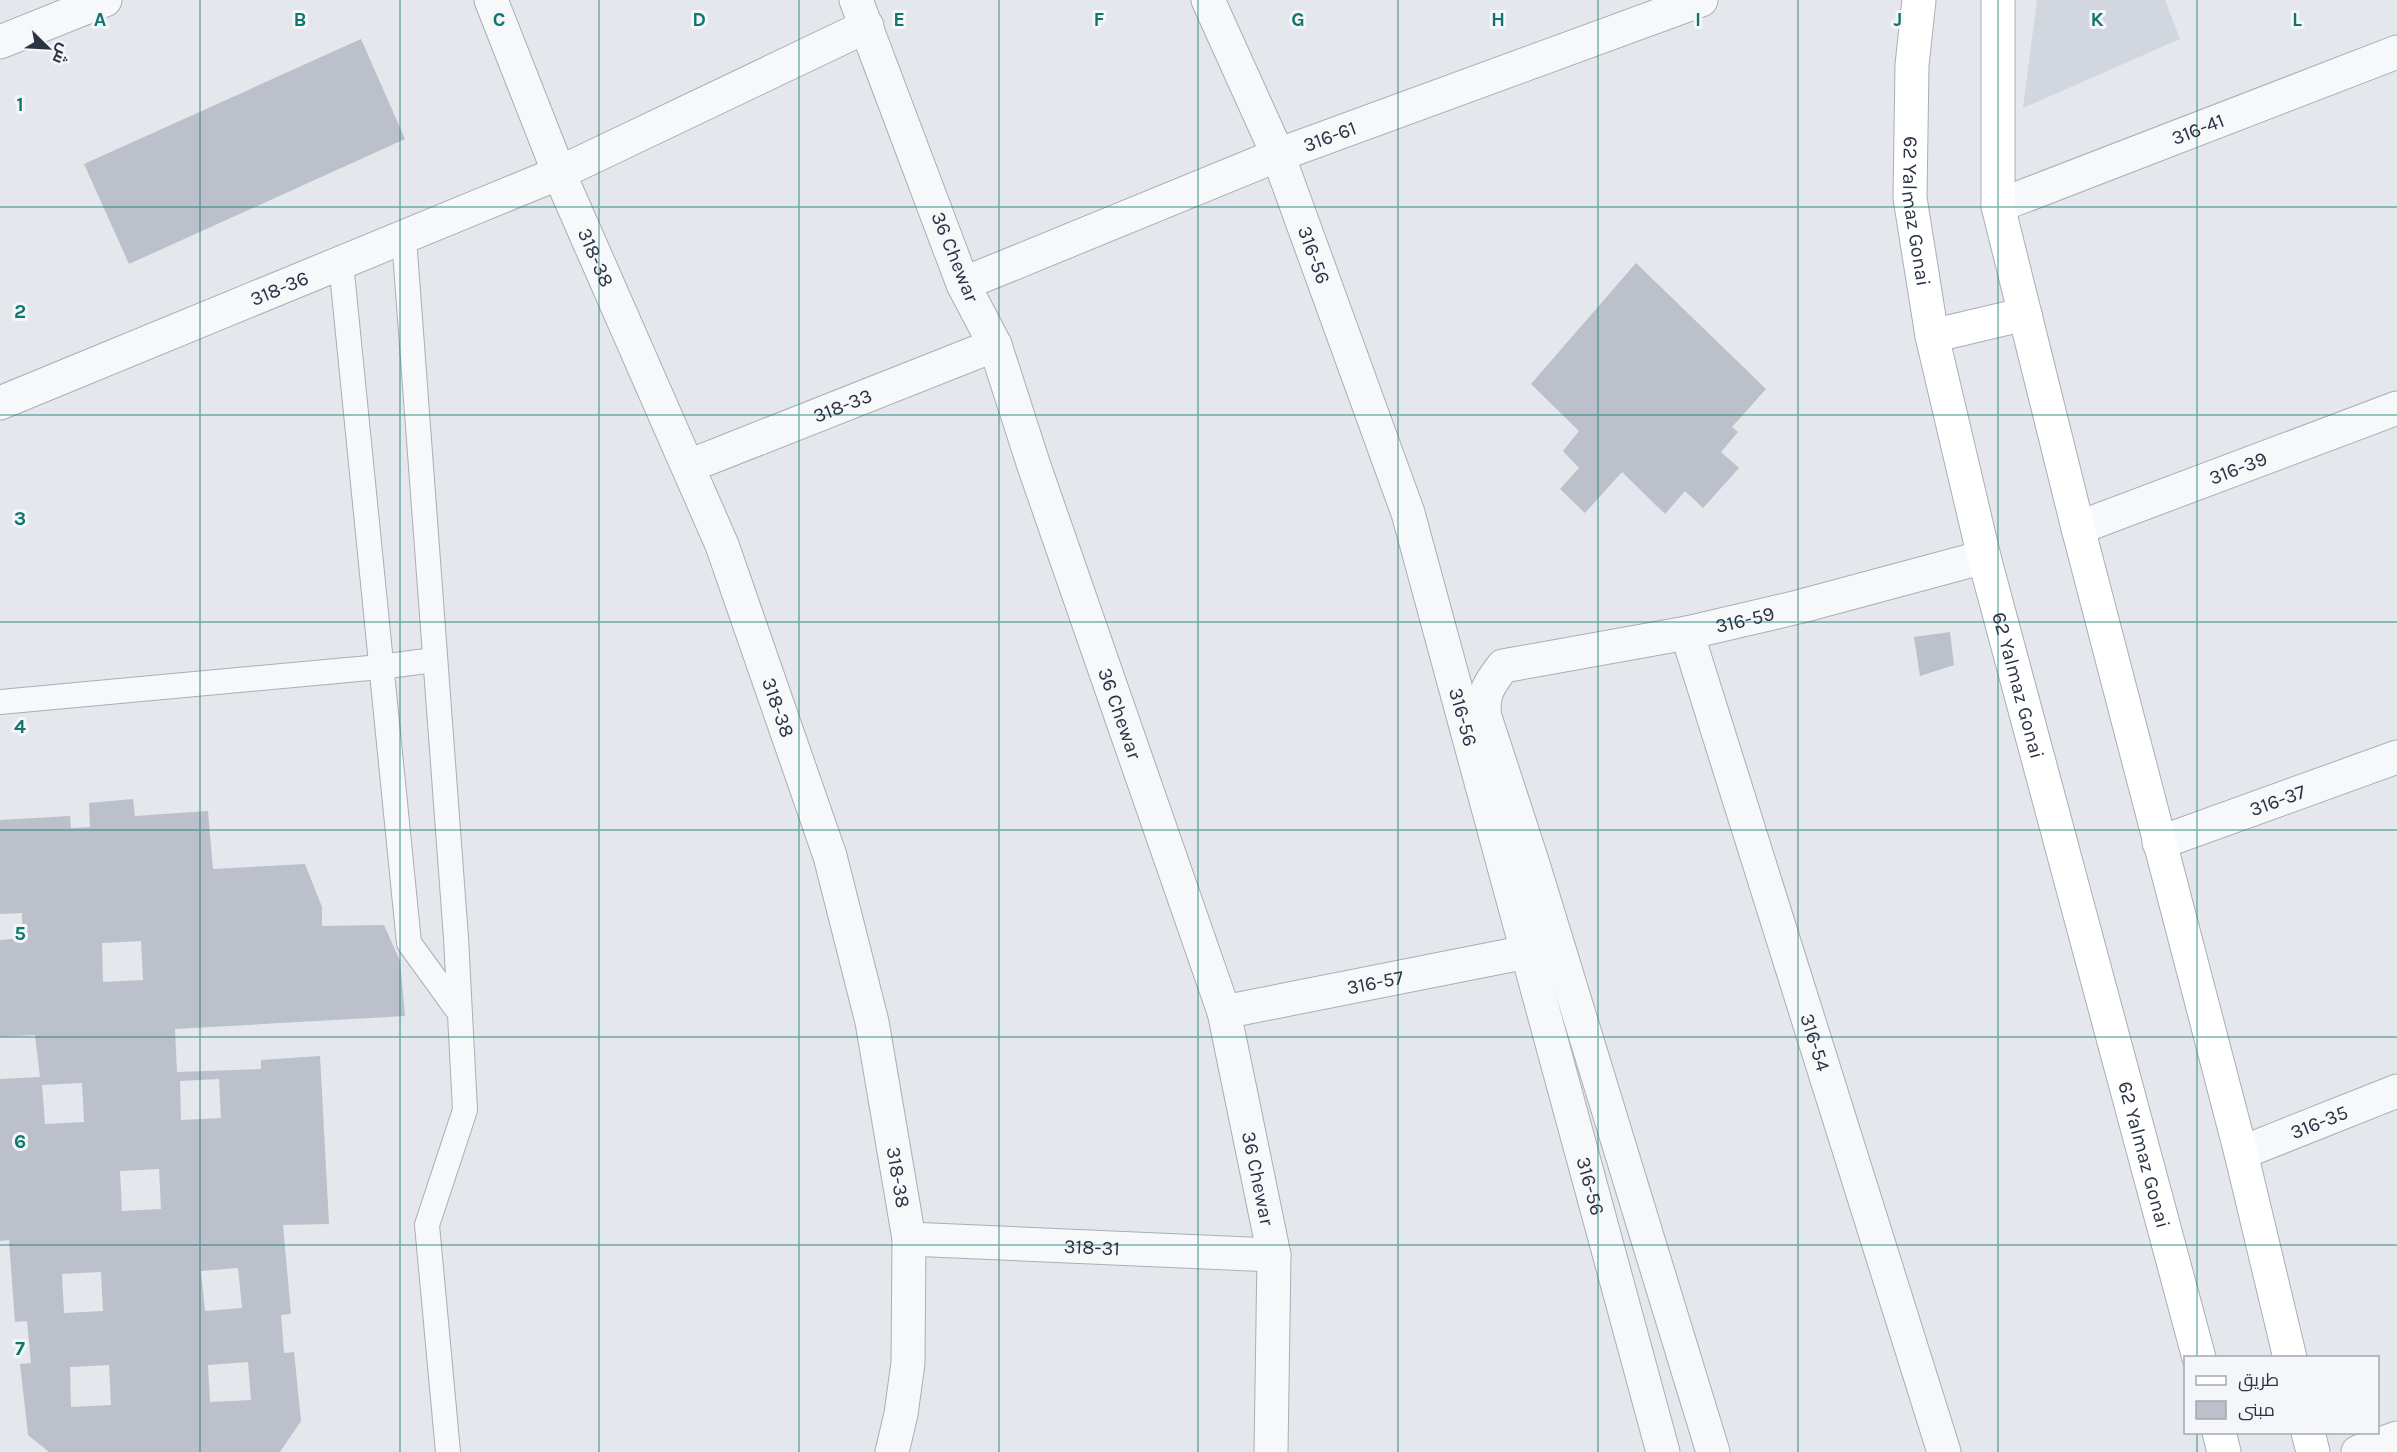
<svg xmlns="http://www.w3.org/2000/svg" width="2397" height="1452" font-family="Karla,Cairo,sans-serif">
<rect width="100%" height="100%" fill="#e4e7ec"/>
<path fill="#d2d6de" d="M 2037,0 L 2165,0 L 2180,39 L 2023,108 Z"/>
<g fill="#bbc0ca" fill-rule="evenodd">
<path d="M 361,39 L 405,139 L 129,264 L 84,164 Z"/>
<path d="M 1636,263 L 1766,389 L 1732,427 L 1738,432 L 1721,452 L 1739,468 L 1703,508 L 1685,491 L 1665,514 L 1622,472 L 1585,513 L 1560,489 L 1579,468 L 1563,451 L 1579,431 L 1531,384 Z"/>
<path d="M 1950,632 L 1954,665 L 1920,676 L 1914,637 Z"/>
<path d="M 133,799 L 135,816 L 208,811 L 213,869 L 305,864 L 322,907 L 322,926 L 384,925 L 400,961 L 405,1016 L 175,1029 L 177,1072 L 261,1069 L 261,1060 L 320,1056 L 329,1224 L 283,1225 L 291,1314 L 281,1315 L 284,1353 L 294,1352 L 301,1421 L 280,1452 L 49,1452 L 28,1435 L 20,1364 L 31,1363 L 27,1321 L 15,1322 L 9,1240 L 0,1241 L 0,1079 L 40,1077 L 35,1035 L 0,1037 L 0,940 L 23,938 L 22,913 L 0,914 L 0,820 L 70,816 L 71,828 L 90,827 L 89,803 ZM 141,941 L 143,980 L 103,982 L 102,943 ZM 219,1079 L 221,1118 L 181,1120 L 180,1081 ZM 82,1083 L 84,1122 L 45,1124 L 42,1085 ZM 159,1169 L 161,1209 L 122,1211 L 120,1171 ZM 238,1268 L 242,1308 L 205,1311 L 201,1271 ZM 101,1272 L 103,1311 L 64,1313 L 62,1274 ZM 248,1362 L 251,1400 L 210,1402 L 208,1365 ZM 109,1365 L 111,1405 L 71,1407 L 70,1367 Z"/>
</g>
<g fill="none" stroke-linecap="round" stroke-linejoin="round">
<defs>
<g id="service">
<path d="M 404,238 L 456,938 L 465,1110 L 427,1225 L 448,1452"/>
<path d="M 341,263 L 409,943 L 459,1012"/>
<path d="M 0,702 L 380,667 L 434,660"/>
</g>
<g id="minor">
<path id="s1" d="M 491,0 L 559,173 L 722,545 L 830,856 L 872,1022 L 909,1239 L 908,1363 L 901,1414 L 892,1452"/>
<path id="s2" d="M 1208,0 L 1278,155 L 1701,0"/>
<path d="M 0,42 L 105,0"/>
<path id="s3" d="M 1998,206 L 2397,52"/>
<path id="s4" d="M 963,284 L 995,345 L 1034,466 L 1224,1012 L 1274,1255 L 1271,1452"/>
<path id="s5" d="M 0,403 L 559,173 L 867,26"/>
<path id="s6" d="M 689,466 L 995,345"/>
<path id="s7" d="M 2078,528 L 2397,408"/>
<path id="s8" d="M 1687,633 L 1944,1452"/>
<path id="s9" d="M 2159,843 L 2397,757"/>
<path id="s10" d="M 1224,1012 L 1527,952"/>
<path id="s11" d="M 2241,1153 L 2397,1091"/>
<path id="s12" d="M 909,1239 L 1274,1255"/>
<path id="s13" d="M 1713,1452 L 1533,864 L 1485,717 C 1481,695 1490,683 1503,666 L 1687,633 L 1798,607 L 1984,557"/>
<path d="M 2358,1452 L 2397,1438"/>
</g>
<g id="tertiary">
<path id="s14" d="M 856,0 L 963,284 L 1278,155 L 1408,513 L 1663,1452"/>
</g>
<g id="secondary">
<path id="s15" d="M 1919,0 L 1912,65 L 1910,198 L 1932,336 L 1984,557 L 2199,1358"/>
<path d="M 1998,0 L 1998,206 L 2078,528 L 2241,1153 L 2290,1358"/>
<path d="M 1932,336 L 2025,314"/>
<path d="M 2219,1432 L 2224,1452"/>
<path d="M 2308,1432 L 2313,1452"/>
</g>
</defs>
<use href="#service" stroke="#a9aeb7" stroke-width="26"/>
<use href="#minor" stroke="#a9aeb7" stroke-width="35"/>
<use href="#tertiary" stroke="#a9aeb7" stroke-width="35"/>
<use href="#secondary" stroke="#a9aeb7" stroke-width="35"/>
<use href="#service" stroke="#f7f8fa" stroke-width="24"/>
<use href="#minor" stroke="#f7f8fa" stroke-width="33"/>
<use href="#tertiary" stroke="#f7f8fa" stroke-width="33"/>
<use href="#secondary" stroke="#fff" stroke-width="33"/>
</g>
<path fill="none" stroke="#0f766e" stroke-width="1.5" stroke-opacity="0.55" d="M 200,0 L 200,1452M 400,0 L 400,1452M 599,0 L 599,1452M 799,0 L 799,1452M 999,0 L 999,1452M 1198,0 L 1198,1452M 1398,0 L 1398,1452M 1598,0 L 1598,1452M 1798,0 L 1798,1452M 1998,0 L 1998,1452M 2197,0 L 2197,1358M 0,207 L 2397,207M 0,415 L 2397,415M 0,622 L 2397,622M 0,830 L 2397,830M 0,1037 L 2397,1037M 0,1245 L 2397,1245M 2197,1432 L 2197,1452"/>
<g text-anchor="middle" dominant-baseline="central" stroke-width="6" stroke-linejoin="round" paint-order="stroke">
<g font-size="20" fill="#2b3445" stroke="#f4f6f9">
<text stroke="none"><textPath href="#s3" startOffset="214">316-41</textPath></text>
<text stroke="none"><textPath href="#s2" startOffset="225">316-61</textPath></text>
<text stroke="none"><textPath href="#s15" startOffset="212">62 Yalmaz Gonai</textPath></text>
<text stroke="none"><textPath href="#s14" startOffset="750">316-56</textPath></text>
<text stroke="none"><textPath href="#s1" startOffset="278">318-38</textPath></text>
<text transform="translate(955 257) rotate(68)">36 Chewar</text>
<text stroke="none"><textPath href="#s5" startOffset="302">318-36</textPath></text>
<text stroke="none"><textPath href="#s6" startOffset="165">318-33</textPath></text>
<text stroke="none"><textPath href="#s7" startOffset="171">316-39</textPath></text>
<text stroke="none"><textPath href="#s13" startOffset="1072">316-59</textPath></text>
<text stroke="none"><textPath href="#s15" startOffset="698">62 Yalmaz Gonai</textPath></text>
<text stroke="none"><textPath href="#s1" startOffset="764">318-38</textPath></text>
<text stroke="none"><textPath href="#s4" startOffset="458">36 Chewar</textPath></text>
<text stroke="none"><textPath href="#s14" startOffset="1236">316-56</textPath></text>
<text stroke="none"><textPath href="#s9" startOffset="126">316-37</textPath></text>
<text stroke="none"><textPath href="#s10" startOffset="154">316-57</textPath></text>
<text stroke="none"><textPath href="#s8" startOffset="429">316-54</textPath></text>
<text stroke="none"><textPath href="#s11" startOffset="84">316-35</textPath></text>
<text stroke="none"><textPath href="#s15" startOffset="1184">62 Yalmaz Gonai</textPath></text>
<text stroke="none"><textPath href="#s1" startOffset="1250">318-38</textPath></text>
<text stroke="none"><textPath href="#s4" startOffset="944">36 Chewar</textPath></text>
<text stroke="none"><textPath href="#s14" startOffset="1722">316-56</textPath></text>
<text stroke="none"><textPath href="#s12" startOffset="183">318-31</textPath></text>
</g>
</g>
<g font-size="20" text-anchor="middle" font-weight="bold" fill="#0f766e" stroke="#f4f6f9" stroke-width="6" stroke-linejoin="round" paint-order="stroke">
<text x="100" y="26">A</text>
<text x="300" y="26">B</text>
<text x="499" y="26">C</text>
<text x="699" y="26">D</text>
<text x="899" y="26">E</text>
<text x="1099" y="26">F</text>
<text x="1298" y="26">G</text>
<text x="1498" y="26">H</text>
<text x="1698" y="26">I</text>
<text x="1898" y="26">J</text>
<text x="2097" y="26">K</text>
<text x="2297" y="26">L</text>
<text x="20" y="111">1</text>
<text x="20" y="318">2</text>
<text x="20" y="525">3</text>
<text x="20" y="733">4</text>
<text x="20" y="940">5</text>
<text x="20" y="1148">6</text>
<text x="20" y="1355">7</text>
</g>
<rect x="2184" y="1356" width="195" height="78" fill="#f4f6f9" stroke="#a4a8b1" stroke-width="1.5"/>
<rect x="2196" y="1376" width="30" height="9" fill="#ffffff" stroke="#a4a8b1" stroke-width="1.5"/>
<text x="2238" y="1386" font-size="18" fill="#2b3445">طريق</text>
<rect x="2196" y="1401" width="30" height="18" fill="#bbc0ca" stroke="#a4a8b1" stroke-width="1.5"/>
<text x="2238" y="1416" font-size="18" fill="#2b3445">مبنى</text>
<g transform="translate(48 48) rotate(114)" stroke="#f4f6f9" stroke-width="4.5" paint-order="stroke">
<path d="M0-4.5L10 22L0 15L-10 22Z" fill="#2b3445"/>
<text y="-9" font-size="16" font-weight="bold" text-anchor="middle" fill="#2b3445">ش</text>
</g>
</svg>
